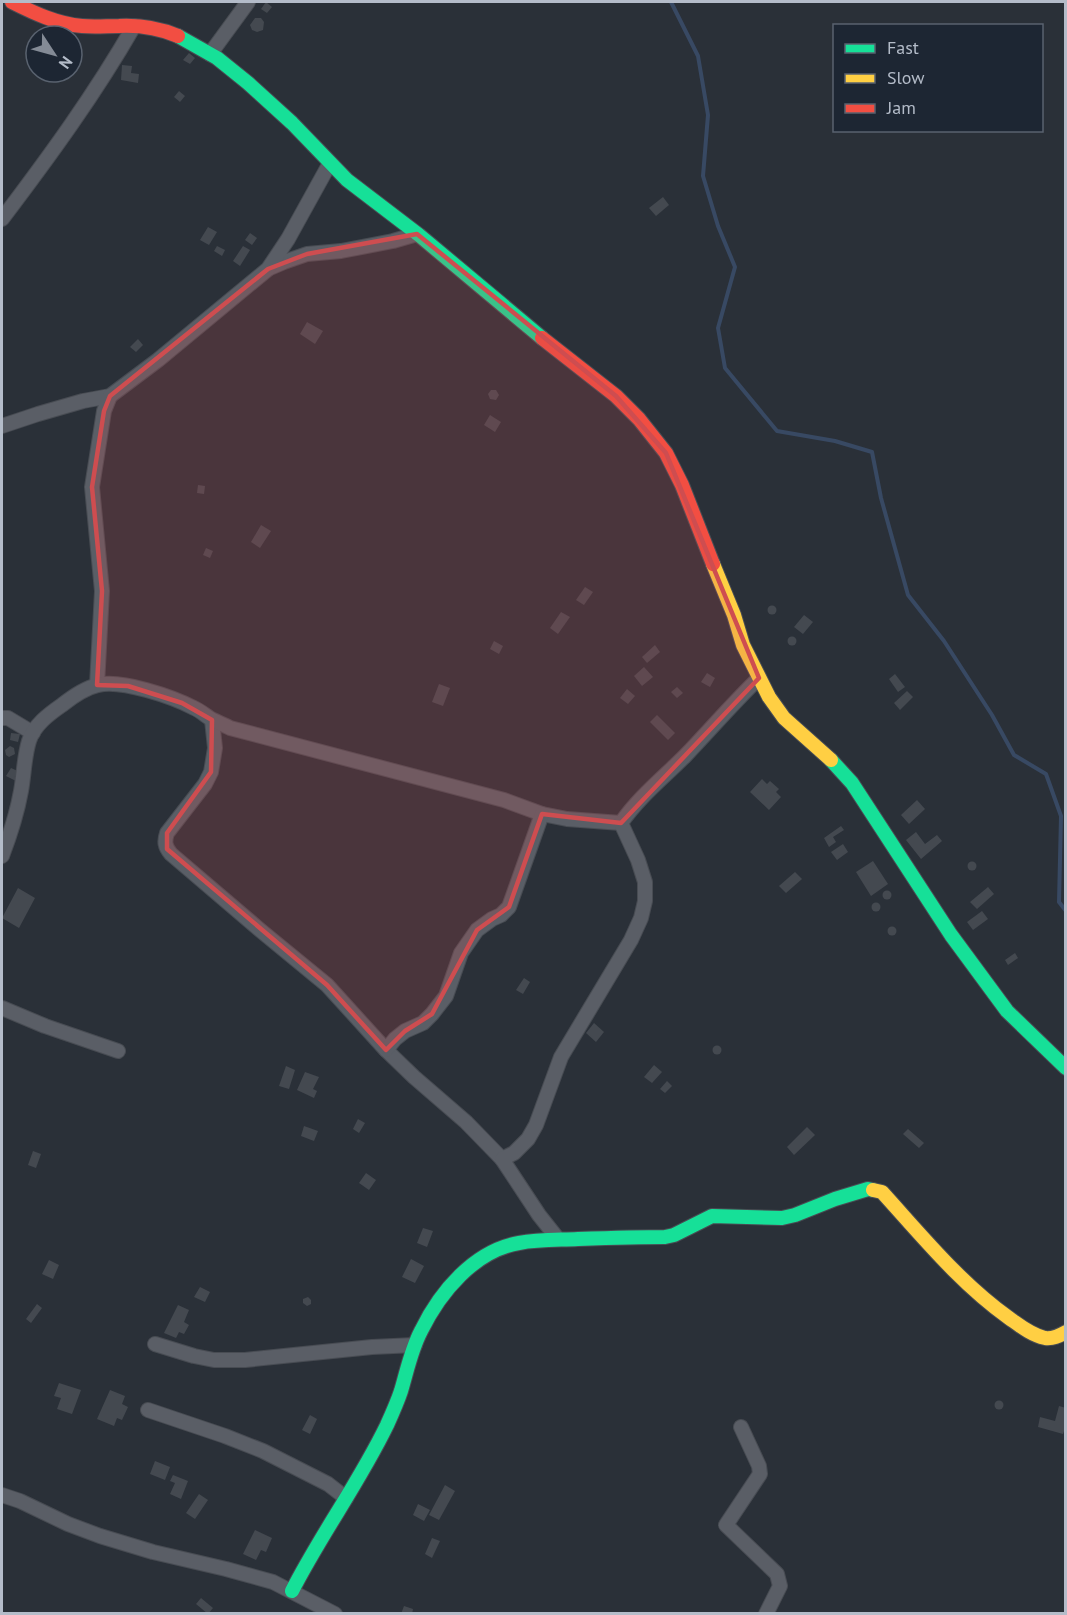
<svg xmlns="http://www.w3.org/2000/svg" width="1067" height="1615" font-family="'PT Sans',sans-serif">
<rect width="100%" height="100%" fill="#2a3038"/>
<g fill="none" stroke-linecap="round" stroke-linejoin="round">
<path stroke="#384963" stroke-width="4" d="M 671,2 L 698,56 L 708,115 L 703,176 L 718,226 L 735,267 L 718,328 L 725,368 L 777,431 L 835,441 L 872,452 L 881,498 L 908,595 L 944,641 L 992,715 L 1014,755 L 1046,774 L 1061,816 L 1059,902 L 1066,911"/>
</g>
<g fill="#444950">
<path d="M 266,2 L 272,7 L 267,13 L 261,9 Z"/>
<path d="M 255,18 L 261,18 L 264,22 L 263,30 L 257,32 L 252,30 L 250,25 Z"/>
<path d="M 189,53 L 195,58 L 190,64 L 183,60 Z"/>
<path d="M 122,65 L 132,66 L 131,73 L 139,74 L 138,83 L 121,80 Z"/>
<path d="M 179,91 L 185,96 L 180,102 L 174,97 Z"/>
<path d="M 663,197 L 669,205 L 656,216 L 649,208 Z"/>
<path d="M 208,227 L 217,232 L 209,245 L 200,240 Z"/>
<path d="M 250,233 L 257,238 L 252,245 L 245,240 Z"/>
<path d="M 217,246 L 225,250 L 222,256 L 214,251 Z"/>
<path d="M 243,246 L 250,250 L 240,266 L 233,261 Z"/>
<path d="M 307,322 L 323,331 L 315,344 L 300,334 Z"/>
<path d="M 138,339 L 143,345 L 136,352 L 130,347 Z"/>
<path d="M 491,390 L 496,390 L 499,395 L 496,400 L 490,399 L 488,394 Z"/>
<path d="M 490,415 L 501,422 L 495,432 L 484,425 Z"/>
<path d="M 198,485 L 205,486 L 204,494 L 197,493 Z"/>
<path d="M 261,525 L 271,531 L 260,548 L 251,542 Z"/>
<path d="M 206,548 L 213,551 L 210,558 L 203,555 Z"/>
<path d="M 585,587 L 593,592 L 584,605 L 576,600 Z"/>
<circle cx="772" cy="610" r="4.5"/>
<path d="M 561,612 L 570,617 L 558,634 L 550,628 Z"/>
<path d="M 804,615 L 813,622 L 803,634 L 794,627 Z"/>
<circle cx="792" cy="641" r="4.5"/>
<path d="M 494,641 L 503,646 L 499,654 L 490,649 Z"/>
<path d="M 655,645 L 660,652 L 647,663 L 642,657 Z"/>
<path d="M 644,667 L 653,677 L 642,686 L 634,676 Z"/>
<path d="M 707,673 L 715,678 L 710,687 L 701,682 Z"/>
<path d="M 895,674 L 905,687 L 898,692 L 889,679 Z"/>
<path d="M 439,684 L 450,688 L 443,706 L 432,702 Z"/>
<path d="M 677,687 L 683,693 L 677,698 L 671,692 Z"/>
<path d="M 627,689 L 635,696 L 628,704 L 620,698 Z"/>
<path d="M 907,691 L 913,697 L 900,710 L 894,703 Z"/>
<path d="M 657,715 L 675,733 L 668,740 L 650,722 Z"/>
<path d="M 11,733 L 20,734 L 18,742 L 10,740 Z"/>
<path d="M 10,746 L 14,748 L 15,754 L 9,757 L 6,755 L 5,750 Z"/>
<path d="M 11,768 L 20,772 L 16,781 L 6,776 Z"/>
<path d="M 762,779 L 767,784 L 770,781 L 779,789 L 776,792 L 781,797 L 769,810 L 750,792 Z"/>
<path d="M 917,800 L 925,809 L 909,824 L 901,815 Z"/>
<path d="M 841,826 L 844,830 L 833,837 L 836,842 L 829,847 L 824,838 Z"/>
<path d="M 916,832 L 925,844 L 937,835 L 942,841 L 921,859 L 906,840 Z"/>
<path d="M 843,844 L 848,852 L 837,860 L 831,852 Z"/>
<path d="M 873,861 L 888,884 L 871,896 L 856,872 Z"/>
<circle cx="972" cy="866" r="4.5"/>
<path d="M 795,872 L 802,879 L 786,893 L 779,886 Z"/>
<path d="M 988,887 L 994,894 L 977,909 L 970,902 Z"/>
<path d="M 18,888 L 35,898 L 19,928 L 2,918 Z"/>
<circle cx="887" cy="895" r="4.5"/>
<circle cx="876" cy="907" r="4.5"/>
<path d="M 982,911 L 988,919 L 973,930 L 967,922 Z"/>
<circle cx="892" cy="931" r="4.5"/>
<path d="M 1015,953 L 1018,958 L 1008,965 L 1005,960 Z"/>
<path d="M 524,978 L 530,982 L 523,994 L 516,990 Z"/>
<path d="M 594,1023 L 604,1032 L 596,1042 L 586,1033 Z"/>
<circle cx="717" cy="1050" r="4.5"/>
<path d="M 654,1065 L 662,1072 L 652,1083 L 644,1077 Z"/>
<path d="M 286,1066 L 295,1070 L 289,1089 L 279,1086 Z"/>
<path d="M 305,1072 L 319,1077 L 313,1089 L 317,1091 L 314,1098 L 297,1090 Z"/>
<path d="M 667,1081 L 672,1086 L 665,1093 L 660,1089 Z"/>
<path d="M 358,1119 L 365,1123 L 359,1133 L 353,1129 Z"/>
<path d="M 304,1126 L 318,1131 L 314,1141 L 301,1136 Z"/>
<path d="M 807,1127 L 815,1135 L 794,1155 L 787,1147 Z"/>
<path d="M 908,1129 L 924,1143 L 919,1148 L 903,1134 Z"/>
<path d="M 33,1151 L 41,1154 L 36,1168 L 28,1165 Z"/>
<path d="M 366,1173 L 376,1180 L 369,1190 L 359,1183 Z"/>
<path d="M 423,1228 L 433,1231 L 427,1247 L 417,1243 Z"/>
<path d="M 411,1259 L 424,1266 L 415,1283 L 402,1277 Z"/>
<path d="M 49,1260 L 59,1265 L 53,1279 L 42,1274 Z"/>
<path d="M 200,1287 L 210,1292 L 205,1302 L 194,1297 Z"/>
<path d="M 308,1297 L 311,1300 L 311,1304 L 307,1306 L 303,1303 L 303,1299 Z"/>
<path d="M 37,1304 L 42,1308 L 31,1323 L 26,1319 Z"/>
<path d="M 178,1305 L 189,1310 L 184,1322 L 189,1325 L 184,1334 L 179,1332 L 176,1338 L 164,1333 Z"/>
<path d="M 59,1383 L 81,1390 L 72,1414 L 57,1409 L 61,1398 L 54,1396 Z"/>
<path d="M 110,1390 L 125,1396 L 122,1404 L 128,1407 L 122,1420 L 117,1418 L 114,1426 L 97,1419 Z"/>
<circle cx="999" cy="1405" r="4.5"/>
<path d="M 1059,1406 L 1066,1408 L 1066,1425 L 1063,1434 L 1038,1427 L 1040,1417 L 1055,1421 Z"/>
<path d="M 310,1415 L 317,1419 L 310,1434 L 302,1430 Z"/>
<path d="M 155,1461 L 170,1467 L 165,1480 L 150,1474 Z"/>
<path d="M 173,1475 L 188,1481 L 181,1499 L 170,1494 L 175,1483 L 170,1481 Z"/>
<path d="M 445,1485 L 455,1491 L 439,1520 L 429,1515 Z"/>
<path d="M 199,1494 L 208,1500 L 195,1519 L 186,1513 Z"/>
<path d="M 418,1504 L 430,1510 L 424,1521 L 413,1515 Z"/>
<path d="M 255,1530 L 272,1538 L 266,1552 L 261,1550 L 256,1560 L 243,1554 Z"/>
<path d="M 432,1538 L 440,1541 L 432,1558 L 425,1554 Z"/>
<path d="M 201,1598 L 213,1608 L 208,1614 L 196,1604 Z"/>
<path d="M 404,1606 L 413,1609 L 412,1614 L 401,1614 Z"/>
</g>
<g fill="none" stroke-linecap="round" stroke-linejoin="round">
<defs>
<g id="street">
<path d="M 210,54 L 248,2"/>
<path d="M 2,219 C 49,157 95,94 134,26"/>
<path d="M 270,268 L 284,262 L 307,254 L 341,251 L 393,241 L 417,234"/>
<path d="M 2,426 L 38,414 L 83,401 L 110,396 L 158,360 L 268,269 L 288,239 L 330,163"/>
<path d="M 97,685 L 102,591 L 92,487 L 104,411 L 110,396"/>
<path d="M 2,718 L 8,718 L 33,733"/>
<path d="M 212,720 L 215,748 L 211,772 L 205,784 L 167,833 C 164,842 165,847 171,854 L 260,930 L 327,985 L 386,1050 L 414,1077 L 466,1122 L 502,1159"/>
<path d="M 2,856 C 10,835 17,813 21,791 C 24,775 24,757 29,741 C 34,725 49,714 62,705 C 72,697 85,688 98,685 C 121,679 173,697 194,708 C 201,711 207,717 213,720 C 219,723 225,725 230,728 L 504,800 L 542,814 L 567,819 L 621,823 C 639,797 663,778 685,756 C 710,730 733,703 759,678"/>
<path d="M 2,1008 L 45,1026 L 118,1051"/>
<path d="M 386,1050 L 395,1039 L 405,1031 L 423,1023 L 432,1014 L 446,996 L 461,953 L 477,930 L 492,919 L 501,915 L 509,907 L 542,814"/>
<path d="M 558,1239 L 539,1215 L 502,1159 L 514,1153 L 528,1139 L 536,1125 L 561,1057 L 631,940 L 641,918 L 645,901 L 645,882 L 638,860 L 621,823"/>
<path d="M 155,1344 L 194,1356 L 214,1360 L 245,1360 L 372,1347 L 415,1345"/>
<path d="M 148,1410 L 225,1436 L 263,1451 L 328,1484 L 346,1498"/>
<path d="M 741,1427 L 759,1466 L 760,1474 L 726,1525 L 777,1574 L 780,1586 L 766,1614"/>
<path d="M 2,1495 L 20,1501 L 68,1524 L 100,1536 L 153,1552 L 226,1569 L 273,1582 L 335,1614"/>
</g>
<g id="fast">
<path d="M 178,36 L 217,58 L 248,83 L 292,123 L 347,180 L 419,235 L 542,338"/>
<path d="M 831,760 L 852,783 L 951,935 L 1007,1011 L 1066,1068"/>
<path d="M 292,1591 C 321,1534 359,1483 387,1425 C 392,1414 397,1403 401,1391 C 407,1371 411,1350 421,1331 C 440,1292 474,1251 519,1243 C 539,1239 559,1240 578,1239 C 607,1238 636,1237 665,1237 L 674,1235 L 712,1216 L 782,1218 L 795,1215 L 835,1199 L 868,1189 L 873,1190"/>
</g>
<g id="slow">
<path d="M 713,564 L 734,615 L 743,645 L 769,697 L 784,718 L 831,760"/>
<path d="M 873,1190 L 882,1192 C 922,1236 960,1283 1009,1318 C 1019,1325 1031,1335 1045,1338 C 1053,1339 1059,1336 1066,1332"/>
</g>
<g id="jam">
<path d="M 12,2 C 34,13 57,24 82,26 C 94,27 107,26 119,26 C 139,25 159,28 178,36"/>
<path d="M 542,338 L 616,396 L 639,419 L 666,453 L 682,485 L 713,564"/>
</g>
</defs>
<use href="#street" stroke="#484c53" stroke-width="16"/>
<use href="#fast" stroke="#484c53" stroke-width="16"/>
<use href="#slow" stroke="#484c53" stroke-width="16"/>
<use href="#jam" stroke="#484c53" stroke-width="16"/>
<use href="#street" stroke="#5a5e66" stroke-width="14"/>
<use href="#fast" stroke="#16e098" stroke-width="14"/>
<use href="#slow" stroke="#ffcf43" stroke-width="14"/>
<use href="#jam" stroke="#f24e42" stroke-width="14"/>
</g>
<path fill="#ce4d50" fill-opacity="0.2" stroke="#ce4d50" stroke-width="4.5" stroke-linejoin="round" d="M 417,234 L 616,396 L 666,453 L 759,678 L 621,823 L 542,814 L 509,907 L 477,930 L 432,1014 L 405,1031 L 386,1050 L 327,985 L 167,849 L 167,833 L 211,772 L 212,720 L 182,703 L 128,686 L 97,685 L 102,591 L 92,487 L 104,411 L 110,396 L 268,269 L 307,254 Z"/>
<rect width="1067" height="1615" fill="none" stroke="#b4bcc9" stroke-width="6"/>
<rect x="833" y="24" width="210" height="108" fill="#1d2633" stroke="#59626f" stroke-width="1.5"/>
<rect x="845" y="44" width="30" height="9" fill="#16e098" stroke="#59626f" stroke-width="1.5"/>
<text x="887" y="54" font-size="18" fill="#b4bcc9">Fast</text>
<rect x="845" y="74" width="30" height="9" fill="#ffcf43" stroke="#59626f" stroke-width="1.5"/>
<text x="887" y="84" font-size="18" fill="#b4bcc9">Slow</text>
<rect x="845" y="104" width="30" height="9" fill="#f24e42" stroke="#59626f" stroke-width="1.5"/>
<text x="887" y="114" font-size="18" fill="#b4bcc9">Jam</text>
<g transform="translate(54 54) rotate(126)"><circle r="28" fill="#1d2633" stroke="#59626f" stroke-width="1.5"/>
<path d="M0-4.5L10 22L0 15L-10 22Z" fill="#848b96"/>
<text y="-9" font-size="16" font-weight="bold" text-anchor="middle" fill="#b4bcc9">N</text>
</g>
</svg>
